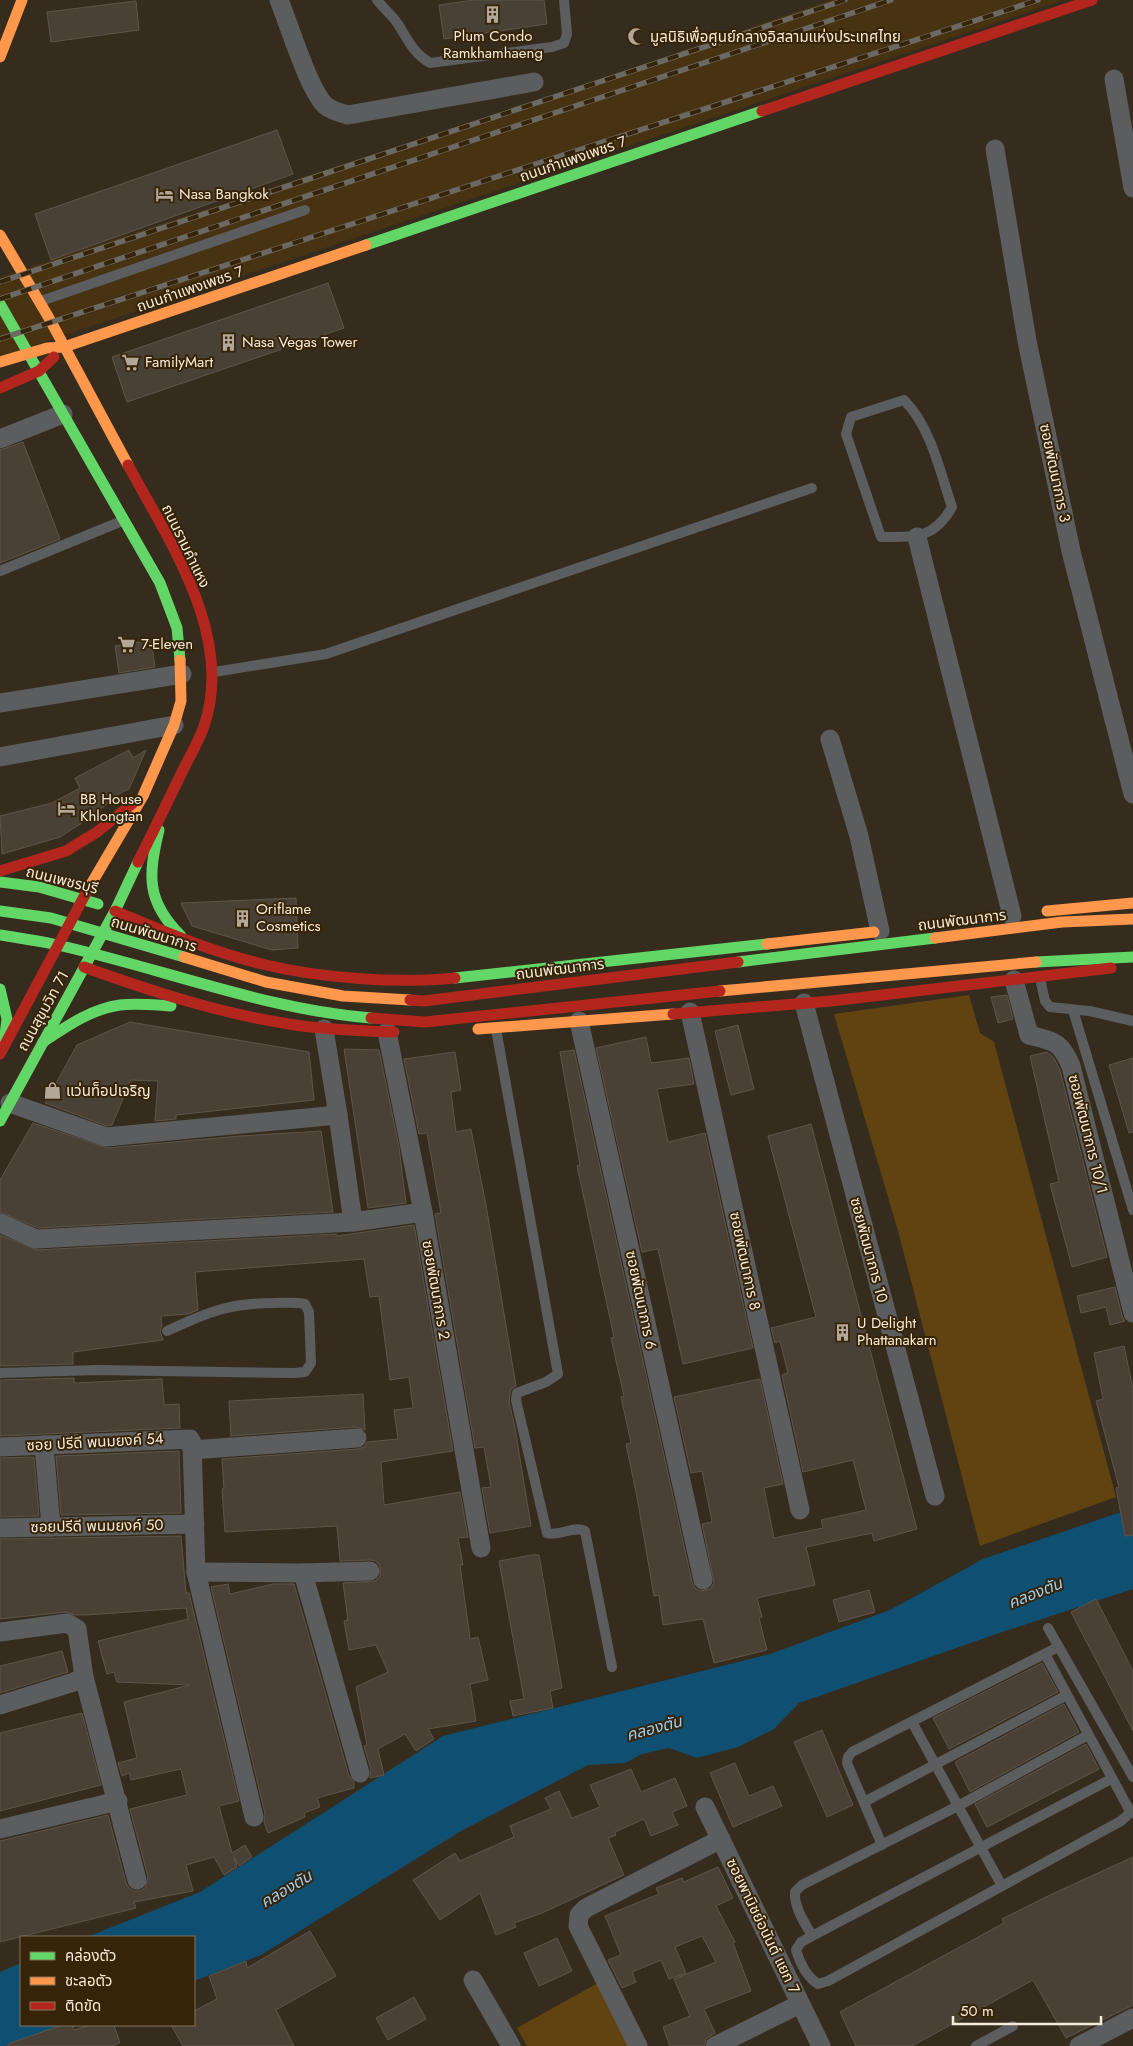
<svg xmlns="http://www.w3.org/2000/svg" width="1133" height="2046" font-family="Jost,'Noto Sans Thai',sans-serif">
<rect width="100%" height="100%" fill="#362c1e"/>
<path fill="#473211" d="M 831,0 L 1064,0 L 0,357 L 0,277 L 562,92 Z"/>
<g fill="#614312">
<path d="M 969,995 L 980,1033 L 994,1042 L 1116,1497 L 980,1546 L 898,1231 L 834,1014 Z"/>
<path d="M 598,1983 L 632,2046 L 527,2046 L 517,2028 Z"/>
</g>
<g fill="#0f4f71">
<path d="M 1133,1510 L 1133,1589 L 1005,1631 L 799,1703 L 774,1729 L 738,1747 L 697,1758 L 669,1748 L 642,1754 L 625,1763 L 588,1765 L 461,1831 L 261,1955 L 194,1981 L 194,1937 L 87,1937 L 200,1892 L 443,1736 L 770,1654 L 890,1610 L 983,1559 L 1118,1513 Z"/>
<path d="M 21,1963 L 21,2025 L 80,2025 L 26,2046 L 0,2046 L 0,1972 Z"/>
</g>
<g fill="#4a4136" stroke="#5e5549">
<path d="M 474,0 L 544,0 L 547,24 L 444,39 L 439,5 Z"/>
<path d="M 136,1 L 139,30 L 51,42 L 47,12 Z"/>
<path d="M 277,130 L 293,174 L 51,260 L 35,214 Z"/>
<path d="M 328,283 L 344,328 L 127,402 L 112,357 Z"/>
<path d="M 23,442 L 60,539 L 0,563 L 0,450 Z"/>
<path d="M 151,640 L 155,667 L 119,673 L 115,646 Z"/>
<path d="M 129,750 L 133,758 L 146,750 L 129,789 L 122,792 L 88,819 L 60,837 L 2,854 L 0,816 L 52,803 L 80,788 L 75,778 Z"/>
<path d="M 296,898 L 298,948 L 272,950 L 192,926 L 181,903 Z"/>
<path d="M 1007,995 L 1013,1019 L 998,1023 L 991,997 Z"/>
<path d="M 130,1022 L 309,1052 L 314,1100 L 176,1115 L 176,1119 L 155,1121 L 158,1081 L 131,1080 L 112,1125 L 107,1126 L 45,1103 L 77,1045 Z"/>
<path d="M 738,1025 L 754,1089 L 731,1095 L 715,1031 Z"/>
<path d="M 646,1037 L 651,1063 L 689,1058 L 694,1084 L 657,1089 L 668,1142 L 705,1133 L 753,1348 L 683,1364 L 658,1249 L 642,1252 L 596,1048 Z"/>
<path d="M 344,1049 L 379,1050 L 399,1147 L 406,1203 L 368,1208 Z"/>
<path d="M 574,1050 L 692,1582 L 695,1588 L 700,1591 L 710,1589 L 714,1583 L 702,1524 L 712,1522 L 702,1471 L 691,1473 L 674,1397 L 760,1379 L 783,1484 L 764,1488 L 774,1538 L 823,1528 L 821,1520 L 866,1510 L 853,1460 L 803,1472 L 782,1375 L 788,1373 L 780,1341 L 775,1343 L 771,1328 L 816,1317 L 768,1136 L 811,1124 L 917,1529 L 874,1541 L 872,1533 L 806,1547 L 815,1585 L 757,1598 L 762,1617 L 759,1618 L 767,1650 L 714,1663 L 703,1619 L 663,1625 L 659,1595 L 654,1596 L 637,1497 L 626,1444 L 631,1443 L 621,1397 L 624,1396 L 611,1338 L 614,1337 L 577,1166 L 580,1165 L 560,1052 Z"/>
<path d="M 455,1052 L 461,1090 L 451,1092 L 456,1132 L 471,1129 L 486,1205 L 516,1386 L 511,1389 L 509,1401 L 515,1428 L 531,1526 L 490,1533 L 482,1488 L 491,1487 L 484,1447 L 475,1448 L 435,1214 L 441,1213 L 427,1133 L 419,1134 L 404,1059 Z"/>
<path d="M 1047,1052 L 1054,1058 L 1060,1070 L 1107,1257 L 1072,1267 L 1050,1184 L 1059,1182 L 1030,1056 Z"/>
<path d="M 1133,1058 L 1133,1132 L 1129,1133 L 1109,1065 Z"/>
<path d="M 33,1123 L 107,1148 L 240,1136 L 321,1131 L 333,1212 L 38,1228 L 0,1212 L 0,1180 Z"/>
<path d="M 414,1225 L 453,1451 L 381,1462 L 384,1505 L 460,1492 L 468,1537 L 458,1538 L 463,1565 L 460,1565 L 470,1639 L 478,1637 L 488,1680 L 470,1684 L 476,1721 L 428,1729 L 434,1739 L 416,1751 L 405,1734 L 378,1749 L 384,1775 L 370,1778 L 371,1770 L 364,1746 L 367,1745 L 356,1687 L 388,1672 L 376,1645 L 349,1650 L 344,1621 L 348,1620 L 343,1583 L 375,1581 L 380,1576 L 380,1566 L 376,1561 L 370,1560 L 340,1561 L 337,1526 L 225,1532 L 222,1489 L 224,1489 L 222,1459 L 358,1449 L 364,1447 L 367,1442 L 398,1439 L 394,1410 L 413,1408 L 409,1377 L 390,1380 L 379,1296 L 370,1297 L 364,1259 L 195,1272 L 198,1310 L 188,1314 L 161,1316 L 162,1326 L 160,1331 L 163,1340 L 73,1352 L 73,1364 L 0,1366 L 0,1235 L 37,1250 L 336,1234 L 337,1236 Z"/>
<path d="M 1115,1287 L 1122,1316 L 1125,1321 L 1110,1325 L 1106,1307 L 1081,1313 L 1077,1296 Z"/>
<path d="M 1124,1346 L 1133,1389 L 1133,1535 L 1125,1536 L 1116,1488 L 1119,1487 L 1096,1401 L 1103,1399 L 1094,1353 Z"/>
<path d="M 74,1378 L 74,1383 L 162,1379 L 164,1405 L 179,1404 L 180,1428 L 0,1436 L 0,1380 Z"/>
<path d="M 363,1394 L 365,1430 L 356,1427 L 231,1436 L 229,1401 Z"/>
<path d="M 179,1451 L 181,1513 L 61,1515 L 56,1456 Z"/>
<path d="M 34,1457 L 39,1516 L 0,1517 L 0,1458 Z"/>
<path d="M 181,1536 L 186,1593 L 189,1593 L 239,1801 L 219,1806 L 232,1853 L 245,1845 L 252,1857 L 239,1866 L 234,1857 L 237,1867 L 224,1875 L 214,1857 L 186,1865 L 193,1891 L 134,1902 L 136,1908 L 0,1942 L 0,1841 L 108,1815 L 126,1883 L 129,1888 L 134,1891 L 140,1891 L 145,1888 L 148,1877 L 130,1809 L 187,1795 L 181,1769 L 131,1780 L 129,1773 L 122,1776 L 118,1763 L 137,1758 L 124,1702 L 190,1685 L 117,1682 L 114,1672 L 107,1674 L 98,1641 L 188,1619 L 186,1608 L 86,1615 L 75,1615 L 66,1612 L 0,1619 L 0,1539 Z"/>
<path d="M 532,1555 L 539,1555 L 562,1688 L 550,1691 L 553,1708 L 513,1716 L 510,1701 L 524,1699 L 499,1561 Z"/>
<path d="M 228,1584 L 230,1594 L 273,1584 L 294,1584 L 349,1776 L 354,1782 L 354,1788 L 317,1798 L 320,1807 L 304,1813 L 305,1817 L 268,1833 L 264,1822 L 265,1814 L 211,1587 Z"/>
<path d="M 869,1590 L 875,1612 L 839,1622 L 833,1600 Z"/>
<path d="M 1096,1599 L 1133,1671 L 1133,1731 L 1071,1612 Z"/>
<path d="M 62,1651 L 68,1672 L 0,1693 L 0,1666 Z"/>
<path d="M 1042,1663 L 1058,1692 L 949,1749 L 933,1718 Z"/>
<path d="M 1064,1704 L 1079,1732 L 970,1792 L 955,1762 Z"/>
<path d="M 82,1713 L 101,1785 L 0,1811 L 0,1733 Z"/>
<path d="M 822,1730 L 853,1805 L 827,1817 L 794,1742 Z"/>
<path d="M 1086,1744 L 1099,1769 L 987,1827 L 975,1804 Z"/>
<path d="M 735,1763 L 749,1796 L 773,1786 L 782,1806 L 733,1827 L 710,1773 Z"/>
<path d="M 631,1769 L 641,1792 L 675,1778 L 687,1806 L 672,1812 L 678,1825 L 651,1836 L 644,1819 L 615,1832 L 616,1835 L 608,1838 L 624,1875 L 542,1913 L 514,1923 L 516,1927 L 496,1935 L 480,1893 L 440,1920 L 413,1880 L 455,1853 L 460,1861 L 514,1837 L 510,1826 L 551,1809 L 545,1798 L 559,1791 L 572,1818 L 600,1807 L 590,1785 Z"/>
<path d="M 1133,1857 L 1133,2005 L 1066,2038 L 1033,1980 L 912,2046 L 856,2046 L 840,2012 L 1004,1923 L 1002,1919 L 1050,1895 Z"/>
<path d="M 718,1867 L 733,1898 L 716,1906 L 735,1942 L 733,1943 L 751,1991 L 704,2009 L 715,2033 L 706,2039 L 704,2046 L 670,2046 L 663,2027 L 690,2016 L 674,1979 L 716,1962 L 702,1936 L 675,1947 L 686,1973 L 669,1979 L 661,1960 L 632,1972 L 636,1982 L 622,1988 L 608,1960 L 621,1955 L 605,1916 L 659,1894 L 656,1888 L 682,1878 L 684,1882 Z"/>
<path d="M 310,1931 L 336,1976 L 276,2010 L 294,2046 L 183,2046 L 171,2025 L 194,2025 L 194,2011 L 217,1999 L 209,1976 L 246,1961 L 247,1968 Z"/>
<path d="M 557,1938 L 572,1971 L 539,1986 L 524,1953 Z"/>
<path d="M 414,1997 L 426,2019 L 388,2040 L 376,2018 Z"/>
<path d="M 62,2025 L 72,2025 L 74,2030 L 90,2025 L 114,2025 L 120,2043 L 111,2046 L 8,2046 L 8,2044 Z"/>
</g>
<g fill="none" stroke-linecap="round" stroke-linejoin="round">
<g stroke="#5b5d5f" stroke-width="10">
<path d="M 377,0 C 383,8 392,15 398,24 C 408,40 413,53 430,63 L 552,47 L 564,43 L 567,34 L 564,0"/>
<path d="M 41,301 L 305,210"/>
<path d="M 904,400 C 931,427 940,472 952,507 C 934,539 915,537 881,537 L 846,434 L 851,417 Z"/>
<path d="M 0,571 L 122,521"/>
<path d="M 214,672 L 326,654 L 812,488"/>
<path d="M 1040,978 L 1045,1001 L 1050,1007 L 1089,1011 L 1133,1021"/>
<path d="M 1073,1010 L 1133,1210"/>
<path d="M 496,1029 L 558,1374 L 546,1382 L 517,1393 L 516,1400 L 547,1533 C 560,1537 573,1525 585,1531 L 612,1667"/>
<path d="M 0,1373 L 97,1370 L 294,1373 L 305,1372 L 311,1363 L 309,1312 L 305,1304 C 295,1302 285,1303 274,1303 C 229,1303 208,1312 167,1331"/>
<path d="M 1048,1628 L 1133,1777"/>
<path d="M 1045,1654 L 1131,1813"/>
<path d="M 912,1722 L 1002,1886 L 1121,1821 L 1133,1810"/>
<path d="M 1088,1735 L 958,1806 L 802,1885 L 795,1892 C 794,1908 805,1923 812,1936 L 1111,1779"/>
<path d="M 864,1802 L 1067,1695"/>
<path d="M 882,1845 L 847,1763 L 848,1757 L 852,1752 L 1058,1647"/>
<path d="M 812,1936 L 801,1942 L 796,1950 C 800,1963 807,1977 818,1984 L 828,1981 L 1002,1886"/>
<path d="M 976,2046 L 1013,2026"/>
</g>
<g stroke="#5b5d5f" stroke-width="19">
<path d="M 279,0 C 289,24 309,91 326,106 C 332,111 341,113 348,115 L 534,82"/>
<path d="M 1114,79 L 1133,188"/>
<path d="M 995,149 L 1027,341 L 1071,551 L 1133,794"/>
<path d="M 0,439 L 63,414"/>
<path d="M 917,537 L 1012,916"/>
<path d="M 0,703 L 182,674"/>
<path d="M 830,739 L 859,836 L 880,931"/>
<path d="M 0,757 L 174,725"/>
<path d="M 1014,980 L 1029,1035 C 1054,1042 1060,1040 1071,1066 L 1133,1313"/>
<path d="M 804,1003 L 935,1496"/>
<path d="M 690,1012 L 800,1510"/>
<path d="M 579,1021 L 703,1580"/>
<path d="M 324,1029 L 338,1115 L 353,1222"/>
<path d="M 387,1032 L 423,1212 L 481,1548"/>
<path d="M 10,1103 L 106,1137 L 338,1115"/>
<path d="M 0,1223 L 36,1239 L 353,1222 L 423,1212"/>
<path d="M 44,1445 L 51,1527"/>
<path d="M 0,1447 L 190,1439 L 192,1443 L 196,1572 L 254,1817"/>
<path d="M 192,1450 L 357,1438"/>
<path d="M 0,1528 L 195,1524"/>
<path d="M 196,1572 L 303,1573 L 370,1571"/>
<path d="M 303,1573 L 360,1773"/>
<path d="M 0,1632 L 67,1623 L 77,1629 L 84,1677"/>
<path d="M 0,1705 L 74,1682 L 84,1677 L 137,1880"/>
<path d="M 705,1807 L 821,2046"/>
<path d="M 0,1829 L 118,1801"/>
<path d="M 473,1980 L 511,2046"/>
<path d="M 638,2046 L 578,1926 L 579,1915 L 586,1908 L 721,1839"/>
<path d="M 715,2046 L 800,2004"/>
<path d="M 1079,2046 L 1133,2018"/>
</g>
<g stroke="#63d668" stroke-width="11">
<path d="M 366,245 L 762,111"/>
<path d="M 0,304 L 160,583 L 177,628 L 180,660"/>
<path d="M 159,830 C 148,876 146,901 181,936"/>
<path d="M 0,882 L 39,887 L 98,904"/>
<path d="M 0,911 L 51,918 L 184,957"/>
<path d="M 0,935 C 17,938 35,940 53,944 C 159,967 262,1009 371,1018"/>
<path d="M 738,962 L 935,938"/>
<path d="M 1036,962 L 1133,957"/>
<path d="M 455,978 L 767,944"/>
<path d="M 0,989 L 7,1019 L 4,1043"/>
<path d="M 43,1042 C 67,1026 91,1009 120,1005 C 137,1003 154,1005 171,1006"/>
<path d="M 0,1121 L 115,911 L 138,862"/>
</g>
<g stroke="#ff974d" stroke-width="11">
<path d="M 0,57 L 22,0"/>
<path d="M 0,235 L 49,318 L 128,465"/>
<path d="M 0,362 L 47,348 L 64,347 L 366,245"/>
<path d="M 87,891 L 143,796 L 174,725 L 181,701 L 180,660"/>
<path d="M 1047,911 L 1133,903"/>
<path d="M 935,938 L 1062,922 L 1133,919"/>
<path d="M 767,944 L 874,932"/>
<path d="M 184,957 L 266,982 L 343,996 L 410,1000"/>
<path d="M 720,991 L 1036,962"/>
<path d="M 478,1029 L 673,1014"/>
</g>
<g stroke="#b3261e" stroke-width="11">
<path d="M 762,111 L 1092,0"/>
<path d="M 0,388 L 39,371 L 54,357"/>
<path d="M 128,465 C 169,541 235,636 204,726 C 199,741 190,756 183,770 C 168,801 153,832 138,862"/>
<path d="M 0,871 L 66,851 L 97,832 L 132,804"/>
<path d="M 115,911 C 163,931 212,952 262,964 C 319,978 397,984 455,978"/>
<path d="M 84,967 C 153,992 222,1014 295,1025 C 328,1030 361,1031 394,1032"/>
<path d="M 410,1000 L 424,1001 L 738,962"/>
<path d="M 673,1014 L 831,1001 L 1111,968"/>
<path d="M 371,1018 L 425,1022 L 720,991"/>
<path d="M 0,1054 L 87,891"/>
</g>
<defs>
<g id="rail">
<path d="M 0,282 L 845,0"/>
<path d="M 0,299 L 891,0"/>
<path d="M 0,339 L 1038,0"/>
</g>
</defs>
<use href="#rail" stroke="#6c6863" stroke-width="5.5"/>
<use href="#rail" stroke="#362408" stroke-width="4" stroke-dasharray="11" stroke-linecap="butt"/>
</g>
<defs>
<symbol id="building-bare" viewBox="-9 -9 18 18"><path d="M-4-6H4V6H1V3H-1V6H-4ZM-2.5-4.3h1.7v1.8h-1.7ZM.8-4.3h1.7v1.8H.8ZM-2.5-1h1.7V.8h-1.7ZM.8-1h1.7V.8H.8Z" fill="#b3a898" stroke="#362408" stroke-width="2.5" paint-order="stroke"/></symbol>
<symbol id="mosque-bare" viewBox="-9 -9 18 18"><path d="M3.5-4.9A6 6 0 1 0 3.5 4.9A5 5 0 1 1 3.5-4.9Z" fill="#b3a898" stroke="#362408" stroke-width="2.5" paint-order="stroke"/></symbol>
<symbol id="hotel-bare" viewBox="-9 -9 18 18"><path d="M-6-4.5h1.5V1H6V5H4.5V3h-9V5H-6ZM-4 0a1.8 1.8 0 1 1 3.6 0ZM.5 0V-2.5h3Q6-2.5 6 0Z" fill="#b3a898" stroke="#362408" stroke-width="2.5" paint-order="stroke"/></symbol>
<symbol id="supermarket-bare" viewBox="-9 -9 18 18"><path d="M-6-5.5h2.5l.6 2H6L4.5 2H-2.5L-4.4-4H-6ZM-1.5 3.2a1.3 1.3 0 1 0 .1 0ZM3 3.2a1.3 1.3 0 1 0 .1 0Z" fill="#b3a898" stroke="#362408" stroke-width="2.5" paint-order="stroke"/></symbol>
<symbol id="shop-bare" viewBox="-9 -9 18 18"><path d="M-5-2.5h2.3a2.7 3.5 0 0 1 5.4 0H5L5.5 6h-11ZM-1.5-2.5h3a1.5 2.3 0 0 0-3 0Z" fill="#b3a898" stroke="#362408" stroke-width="2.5" paint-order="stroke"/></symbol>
</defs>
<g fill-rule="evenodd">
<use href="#building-bare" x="480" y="2" width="25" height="25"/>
<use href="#mosque-bare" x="624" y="24" width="25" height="25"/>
<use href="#hotel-bare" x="152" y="182" width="25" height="25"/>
<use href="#building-bare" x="216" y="330" width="25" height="25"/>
<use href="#supermarket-bare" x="118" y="350" width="25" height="25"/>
<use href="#supermarket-bare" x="114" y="632" width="25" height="25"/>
<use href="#hotel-bare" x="54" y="796" width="25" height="25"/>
<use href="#building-bare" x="230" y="906" width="25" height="25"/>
<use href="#shop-bare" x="40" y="1078" width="25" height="25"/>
<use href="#building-bare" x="830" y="1320" width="25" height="25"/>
</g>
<g text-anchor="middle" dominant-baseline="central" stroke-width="4" stroke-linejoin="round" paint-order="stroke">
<g font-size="15" fill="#f6eada" stroke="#362408" text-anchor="start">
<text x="493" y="36" text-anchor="middle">Plum Condo<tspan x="493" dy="17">Ramkhamhaeng</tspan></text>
<text x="650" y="37">มูลนิธิเพื่อศูนย์กลางอิสลามแห่งประเทศไทย</text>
<text x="179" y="194">Nasa Bangkok</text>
<text x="242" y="342">Nasa Vegas Tower</text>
<text x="145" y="362">FamilyMart</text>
<text x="141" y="644">7-Eleven</text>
<text x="80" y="799">BB House<tspan x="80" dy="17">Khlongtan</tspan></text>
<text x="256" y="909">Oriflame<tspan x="256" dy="17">Cosmetics</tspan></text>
<text x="66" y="1091">แว่นท็อปเจริญ</text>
<text x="857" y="1323">U Delight<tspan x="857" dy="17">Phattanakarn</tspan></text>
</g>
<g font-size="15" fill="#f6eada" stroke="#362408">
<text transform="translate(573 159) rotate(-19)">ถนนกำแพงเพชร 7</text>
<text transform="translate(190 289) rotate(-19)">ถนนกำแพงเพชร 7</text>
<text transform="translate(1055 473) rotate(78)">ซอยพัฒนาการ 3</text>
<text transform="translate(186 546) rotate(64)">ถนนรามคำแหง</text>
<text transform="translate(62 880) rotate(14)">ถนนเพชรบุรี</text>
<text transform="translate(962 920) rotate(-7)">ถนนพัฒนาการ</text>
<text transform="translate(154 934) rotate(17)">ถนนพัฒนาการ</text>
<text transform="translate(560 969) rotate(-7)">ถนนพัฒนาการ</text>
<text transform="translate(43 1011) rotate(-61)">ถนนสุขุมวิท 71</text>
<text transform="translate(1088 1134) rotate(76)">ซอยพัฒนาการ 10/1</text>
<text transform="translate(869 1250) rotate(75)">ซอยพัฒนาการ 10</text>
<text transform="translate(745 1261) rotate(78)">ซอยพัฒนาการ 8</text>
<text transform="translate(436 1290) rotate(80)">ซอยพัฒนาการ 2</text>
<text transform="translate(641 1300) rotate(78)">ซอยพัฒนาการ 6</text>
<text transform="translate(95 1442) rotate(-3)">ซอย ปรีดี พนมยงค์ 54</text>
<text transform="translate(97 1526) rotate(-1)">ซอยปรีดี พนมยงค์ 50</text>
<text transform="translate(763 1926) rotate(64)">ซอยพานิชย์อนันต์ แยก 7</text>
</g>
<g font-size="16" font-style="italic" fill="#9ccef2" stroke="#362408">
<text transform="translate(1035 1593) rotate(-22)">คลองตัน</text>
<text transform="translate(654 1728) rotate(-15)">คลองตัน</text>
<text transform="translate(286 1889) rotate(-31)">คลองตัน</text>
</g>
</g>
<rect x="20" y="1936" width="175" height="90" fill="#362408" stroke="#83735c"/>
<rect x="30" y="1952" width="25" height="8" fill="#63d668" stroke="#83735c"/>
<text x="65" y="1961" font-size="15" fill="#f6eada">คล่องตัว</text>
<rect x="30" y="1977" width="25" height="8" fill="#ff974d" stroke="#83735c"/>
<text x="65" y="1986" font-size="15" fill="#f6eada">ชะลอตัว</text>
<rect x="30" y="2002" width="25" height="8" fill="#b3261e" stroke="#83735c"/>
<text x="65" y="2011" font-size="15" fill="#f6eada">ติดขัด</text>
<path d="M953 2016v8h148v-8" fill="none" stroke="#f6eada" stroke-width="2.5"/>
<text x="960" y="2016" font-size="15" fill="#f6eada" stroke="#362408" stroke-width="4" paint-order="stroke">50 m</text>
</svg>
